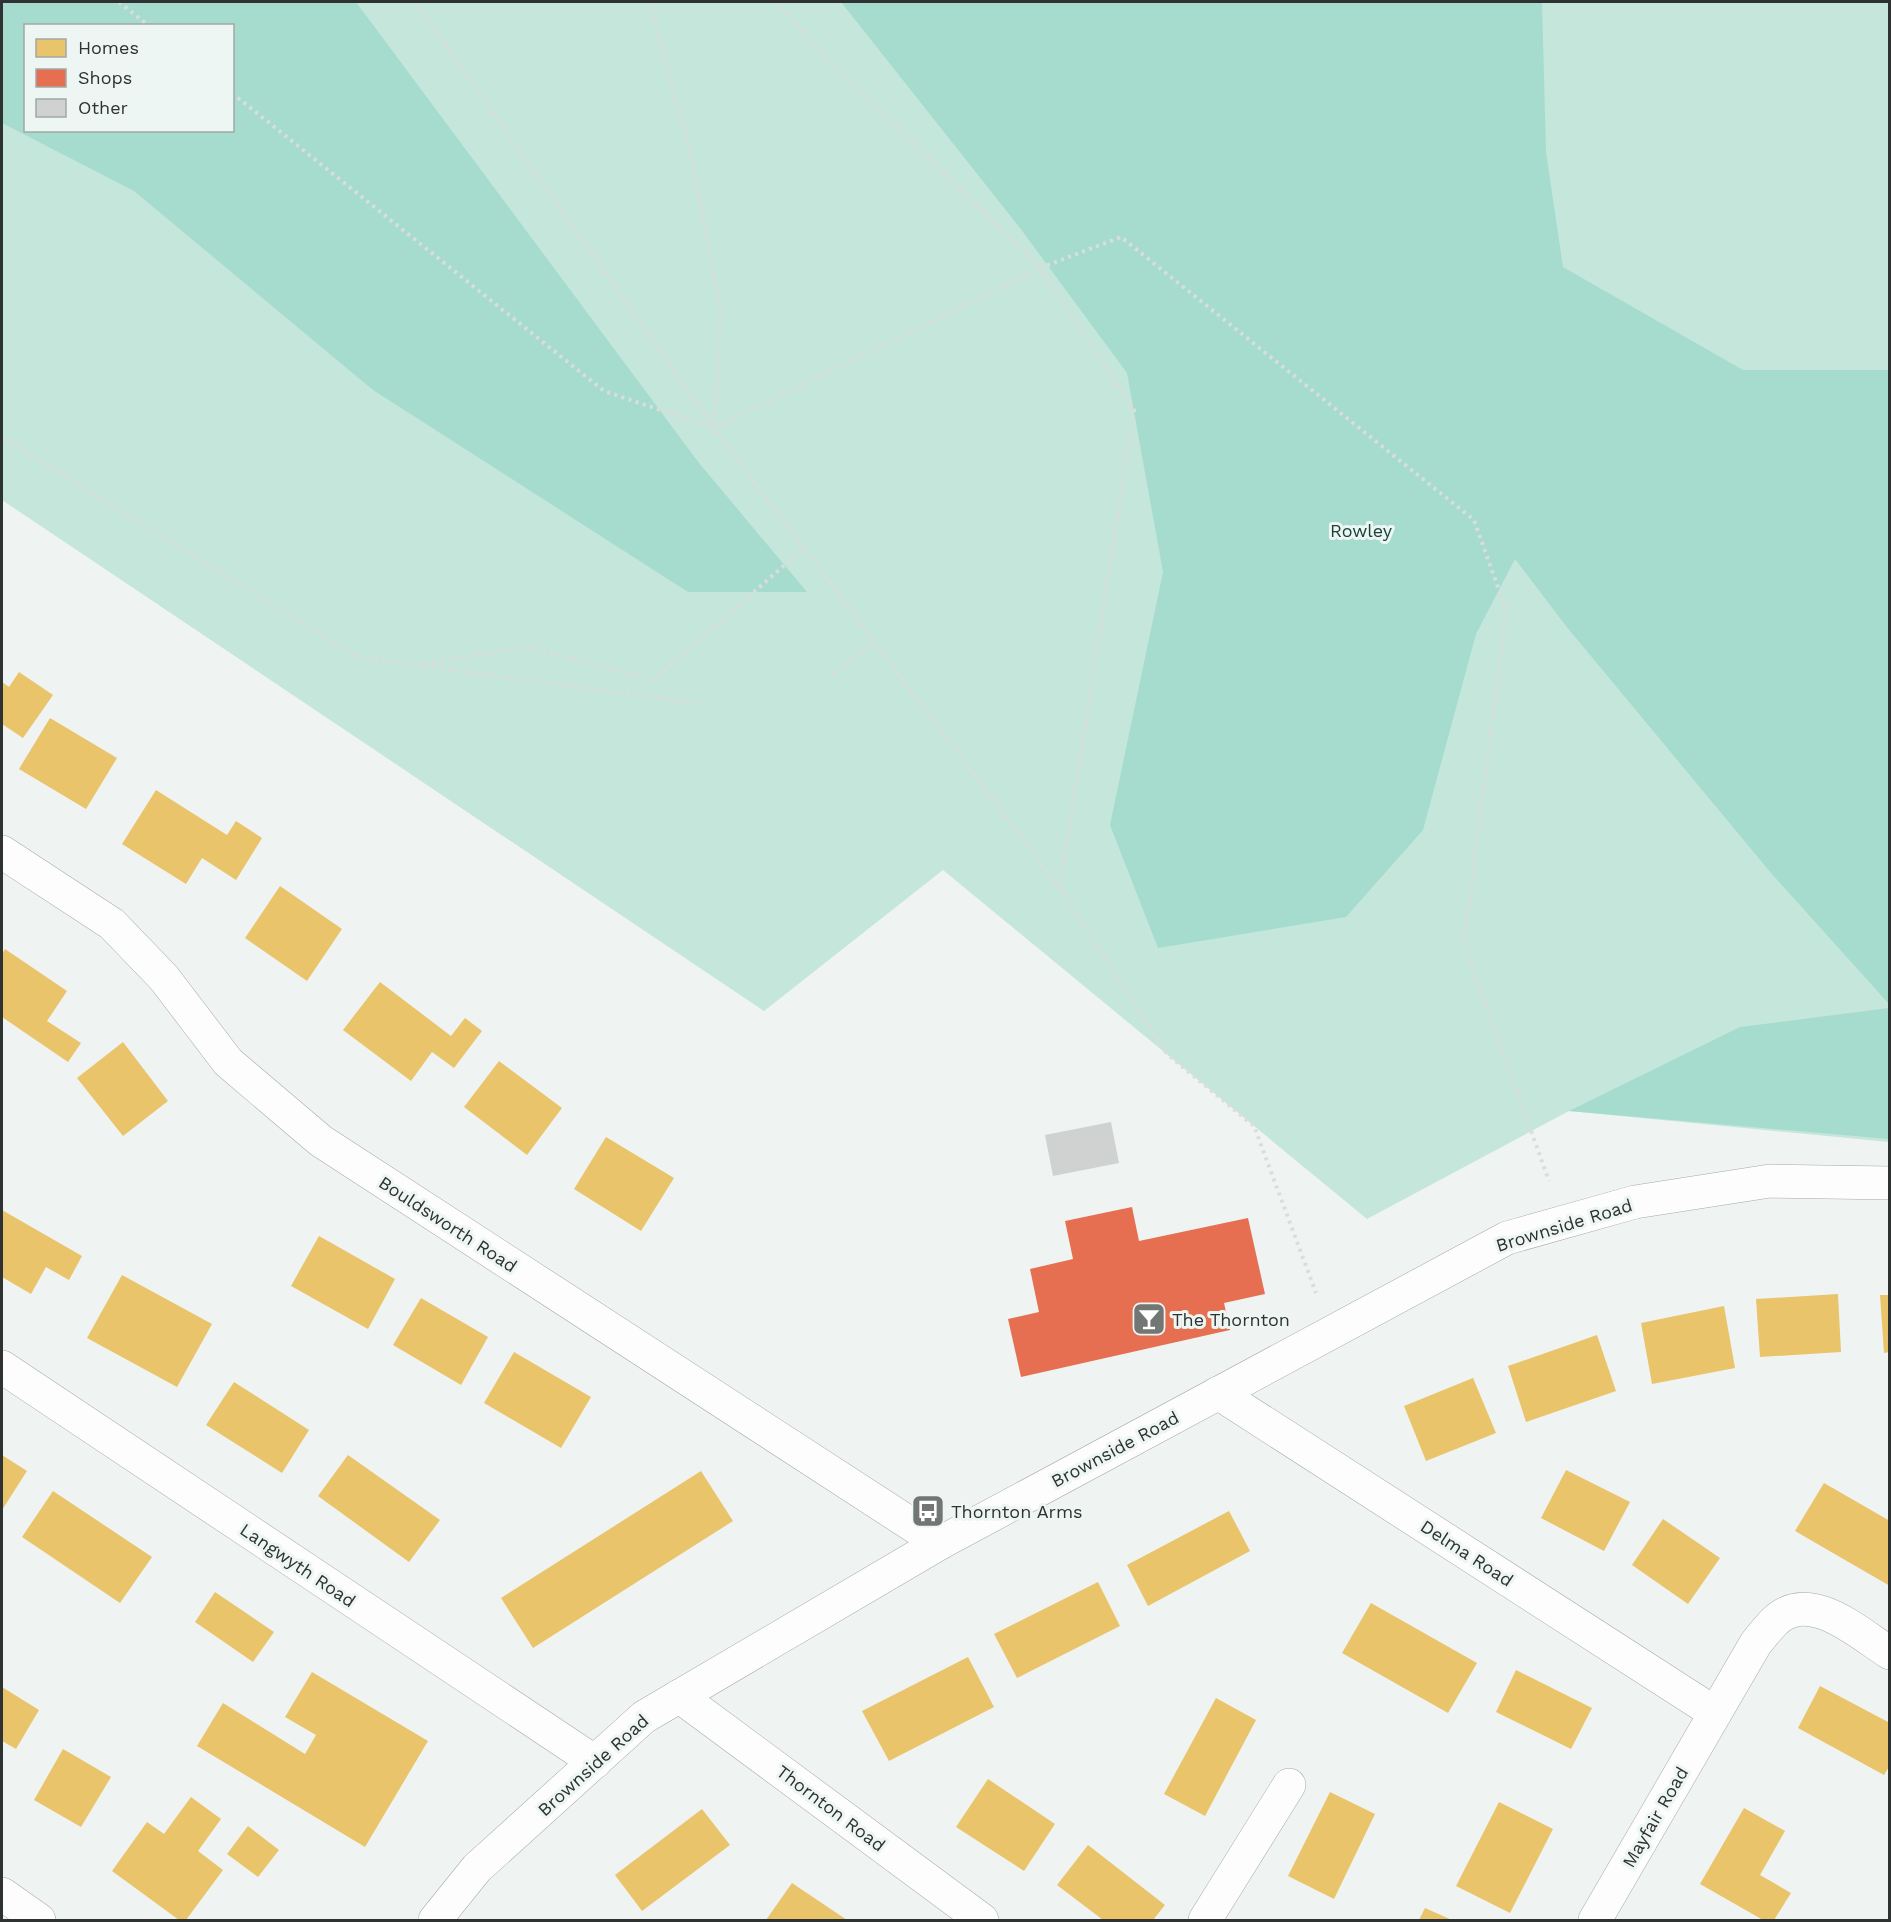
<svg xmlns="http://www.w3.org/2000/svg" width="1891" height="1922" font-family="'Work Sans',sans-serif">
<rect width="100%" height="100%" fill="#eff4f2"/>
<path fill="#c5e6db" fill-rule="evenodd" d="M 2,2 L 1889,2 L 1889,1142 L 1569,1111 L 1367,1219 L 943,870 L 764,1011 L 2,500 ZM 26,26 L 232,26 L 232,130 L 26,130 Z"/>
<g fill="#a6dccd" fill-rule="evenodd">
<path d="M 2,2 L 356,2 L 699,463 L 807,592 L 688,592 L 373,390 L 134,191 L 2,123 ZM 26,26 L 232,26 L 232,130 L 26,130 Z"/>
<path d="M 841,2 L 1542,2 L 1546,152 L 1563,267 L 1743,370 L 1889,370 L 1889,1004 L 1771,873 L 1566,626 L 1515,559 L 1476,634 L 1423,830 L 1346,917 L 1158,948 L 1110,825 L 1163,572 L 1127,373 L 1020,228 Z"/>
<path d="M 1889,1008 L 1889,1139 L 1569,1111 L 1740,1027 Z"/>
</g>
<g fill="#e9c46a">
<path d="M 19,672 L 53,695 L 23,738 L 2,724 L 2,682 L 9,687 Z"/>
<path d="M 50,718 L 117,758 L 86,809 L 19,769 Z"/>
<path d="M 156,790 L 227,835 L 236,821 L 262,838 L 236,880 L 202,858 L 186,884 L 122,844 Z"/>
<path d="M 280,886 L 342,929 L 307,981 L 245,938 Z"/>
<path d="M 5,949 L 67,991 L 47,1021 L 81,1043 L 68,1062 L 2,1017 L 2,954 Z"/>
<path d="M 380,982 L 451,1036 L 465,1018 L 482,1031 L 454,1068 L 432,1052 L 411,1081 L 343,1030 Z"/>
<path d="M 123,1042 L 168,1101 L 123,1136 L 77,1078 Z"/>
<path d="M 499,1061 L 562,1108 L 527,1155 L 464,1107 Z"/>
<path d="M 606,1137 L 674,1178 L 641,1231 L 574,1189 Z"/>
<path d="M 2,1210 L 82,1256 L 69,1280 L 46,1267 L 31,1294 L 2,1277 Z"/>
<path d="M 319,1236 L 395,1279 L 368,1329 L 291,1286 Z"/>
<path d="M 122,1275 L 212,1324 L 177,1387 L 87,1338 Z"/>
<path d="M 1838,1294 L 1841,1352 L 1760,1357 L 1756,1299 Z"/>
<path d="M 1880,1295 L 1890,1295 L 1890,1352 L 1884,1353 Z"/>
<path d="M 421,1298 L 488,1337 L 461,1385 L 393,1345 Z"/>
<path d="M 1724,1306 L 1735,1368 L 1652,1384 L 1641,1323 Z"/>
<path d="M 1597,1335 L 1616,1391 L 1526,1422 L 1508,1366 Z"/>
<path d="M 514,1352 L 591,1397 L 561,1448 L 484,1403 Z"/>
<path d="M 1473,1378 L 1496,1433 L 1426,1461 L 1404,1406 Z"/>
<path d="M 234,1382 L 309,1430 L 282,1473 L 206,1425 Z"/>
<path d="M 2,1455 L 27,1471 L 2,1510 Z"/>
<path d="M 348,1455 L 440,1520 L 409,1562 L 318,1496 Z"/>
<path d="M 1566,1470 L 1630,1502 L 1604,1551 L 1541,1518 Z"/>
<path d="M 701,1471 L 733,1521 L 533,1648 L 501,1598 Z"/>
<path d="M 1824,1483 L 1890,1521 L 1890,1586 L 1795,1531 Z"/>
<path d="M 53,1491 L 152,1557 L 120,1603 L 22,1537 Z"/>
<path d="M 1229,1511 L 1250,1551 L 1148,1606 L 1127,1565 Z"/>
<path d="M 1663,1519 L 1720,1558 L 1688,1604 L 1632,1565 Z"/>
<path d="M 1098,1582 L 1120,1626 L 1017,1678 L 994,1634 Z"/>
<path d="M 215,1592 L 274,1632 L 253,1662 L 195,1622 Z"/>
<path d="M 1371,1603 L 1477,1663 L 1448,1713 L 1342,1653 Z"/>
<path d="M 968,1657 L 994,1707 L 889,1761 L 862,1711 Z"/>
<path d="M 1516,1670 L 1592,1708 L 1571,1749 L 1496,1712 Z"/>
<path d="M 312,1672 L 428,1741 L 365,1847 L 197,1746 L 223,1703 L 305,1754 L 316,1735 L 285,1717 Z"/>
<path d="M 1820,1686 L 1890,1723 L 1890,1765 L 1884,1775 L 1798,1728 Z"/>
<path d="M 2,1687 L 39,1710 L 16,1749 L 2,1741 Z"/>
<path d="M 1216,1698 L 1256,1720 L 1205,1816 L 1164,1794 Z"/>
<path d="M 63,1749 L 111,1777 L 81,1827 L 34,1800 Z"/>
<path d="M 988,1779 L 1055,1824 L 1024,1871 L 956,1827 Z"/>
<path d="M 1330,1792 L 1375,1814 L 1334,1899 L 1288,1876 Z"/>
<path d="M 191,1797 L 221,1819 L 198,1851 L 223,1870 L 186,1920 L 179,1920 L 112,1871 L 147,1822 L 164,1834 Z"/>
<path d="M 1499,1802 L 1553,1829 L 1510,1913 L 1456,1886 Z"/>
<path d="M 1744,1808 L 1785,1831 L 1760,1875 L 1791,1893 L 1774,1920 L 1763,1920 L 1700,1884 Z"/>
<path d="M 702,1809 L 730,1845 L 642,1911 L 615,1875 Z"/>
<path d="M 248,1826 L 279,1850 L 258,1877 L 227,1854 Z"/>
<path d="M 1088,1845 L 1165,1905 L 1153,1920 L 1103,1920 L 1057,1885 Z"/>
<path d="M 792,1883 L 847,1920 L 766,1920 Z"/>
<path d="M 1425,1908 L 1452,1920 L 1419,1920 Z"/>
</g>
<path fill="#e76f51" d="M 1132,1207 L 1139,1241 L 1248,1218 L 1265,1294 L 1224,1303 L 1230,1330 L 1021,1377 L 1008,1319 L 1039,1312 L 1030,1269 L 1073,1259 L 1065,1221 Z"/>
<path fill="#cfd2d1" d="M 1111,1122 L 1119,1163 L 1053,1176 L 1045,1135 Z"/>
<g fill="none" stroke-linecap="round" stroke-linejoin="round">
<defs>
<g id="minor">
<path d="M 2,852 L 112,924 L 164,978 L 228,1062 L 321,1141 L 940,1543"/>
<path d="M 2,1367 L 595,1762"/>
<path d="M 1218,1393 L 1715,1713"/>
<path d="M 679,1696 L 982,1920"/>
<path d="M 1205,1920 L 1289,1785"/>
<path d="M 1595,1920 L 1756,1643 C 1762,1636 1768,1628 1774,1622 C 1809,1587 1858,1633 1890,1653"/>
</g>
<g id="tertiary">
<path d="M 2,1894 L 39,1920"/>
<path d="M 435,1920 L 477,1868 L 644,1717 L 940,1543 L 1507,1238 L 1635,1202 L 1770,1181 L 1890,1183"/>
</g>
</defs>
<use href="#minor" stroke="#a6a9a8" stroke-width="34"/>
<use href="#tertiary" stroke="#a6a9a8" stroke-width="34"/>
<g stroke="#dbdddd" stroke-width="4" stroke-dasharray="3 4.5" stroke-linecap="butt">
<path d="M 119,2 L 149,26"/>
<path d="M 415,2 L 714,428 L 1060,889 L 1167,1054 L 1254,1126 L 1316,1293"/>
<path d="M 650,2 L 691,157 L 721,309 L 714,427"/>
<path d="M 776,2 L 826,58 L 1040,268 L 1121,237 L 1474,520 L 1506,610 L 1464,944 L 1549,1181"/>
<path d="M 232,93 L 604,391 L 714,428 L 1040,268 L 1134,410 L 1060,888"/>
<path d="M 2,437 L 357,657 L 702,704"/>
<path d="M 425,664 L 527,647 L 654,680 L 804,548"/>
<path d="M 832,674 L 874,642"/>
</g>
<use href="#minor" stroke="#fdfdfd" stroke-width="33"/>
<use href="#tertiary" stroke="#fdfdfd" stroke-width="33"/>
</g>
<defs>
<symbol id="bar-square" viewBox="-11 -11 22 22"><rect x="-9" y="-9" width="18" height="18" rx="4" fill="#727675" stroke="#edf6f3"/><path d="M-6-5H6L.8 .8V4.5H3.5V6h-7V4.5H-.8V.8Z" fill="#fff"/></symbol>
<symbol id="bus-square" viewBox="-11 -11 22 22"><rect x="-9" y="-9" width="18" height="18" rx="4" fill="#727675" stroke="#edf6f3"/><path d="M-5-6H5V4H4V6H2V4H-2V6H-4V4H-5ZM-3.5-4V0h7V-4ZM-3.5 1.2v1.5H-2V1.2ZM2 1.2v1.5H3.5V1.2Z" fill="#fff"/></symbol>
</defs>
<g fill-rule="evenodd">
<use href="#bar-square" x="1130" y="1300" width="38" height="38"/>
<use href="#bus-square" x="909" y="1492" width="38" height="38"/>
</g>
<g text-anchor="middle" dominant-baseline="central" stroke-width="6" stroke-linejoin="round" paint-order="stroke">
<g font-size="18" fill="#194438" stroke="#edf6f3">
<text x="1361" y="530">Rowley</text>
</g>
<g font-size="18" fill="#2e3231" stroke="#edf6f3">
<text transform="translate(448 1224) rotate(33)">Bouldsworth Road</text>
<text transform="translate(1564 1225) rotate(-17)">Brownside Road</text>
<text transform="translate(1115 1449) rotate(-28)">Brownside Road</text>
<text transform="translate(1467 1553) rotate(33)">Delma Road</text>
<text transform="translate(298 1565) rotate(34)">Langwyth Road</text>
<text transform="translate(593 1765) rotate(-42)">Brownside Road</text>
<text transform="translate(831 1808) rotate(37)">Thornton Road</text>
<text transform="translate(1655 1817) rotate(-60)">Mayfair Road</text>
</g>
<g font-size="18" fill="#2e3231" stroke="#edf6f3" text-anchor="start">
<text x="1172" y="1319">The Thornton</text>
<text x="951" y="1511">Thornton Arms</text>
</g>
</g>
<rect width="1891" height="1922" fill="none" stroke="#2e3231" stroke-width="6"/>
<rect x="24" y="24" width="210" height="108" fill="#edf6f3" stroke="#a1a8a5" stroke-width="1.5"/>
<rect x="36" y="39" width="30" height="18" fill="#e9c46a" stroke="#a1a8a5" stroke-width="1.5"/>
<text x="78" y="54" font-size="18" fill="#2e3231">Homes</text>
<rect x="36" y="69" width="30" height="18" fill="#e76f51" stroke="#a1a8a5" stroke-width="1.5"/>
<text x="78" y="84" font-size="18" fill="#2e3231">Shops</text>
<rect x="36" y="99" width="30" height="18" fill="#cfd2d1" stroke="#a1a8a5" stroke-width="1.5"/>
<text x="78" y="114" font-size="18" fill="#2e3231">Other</text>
</svg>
